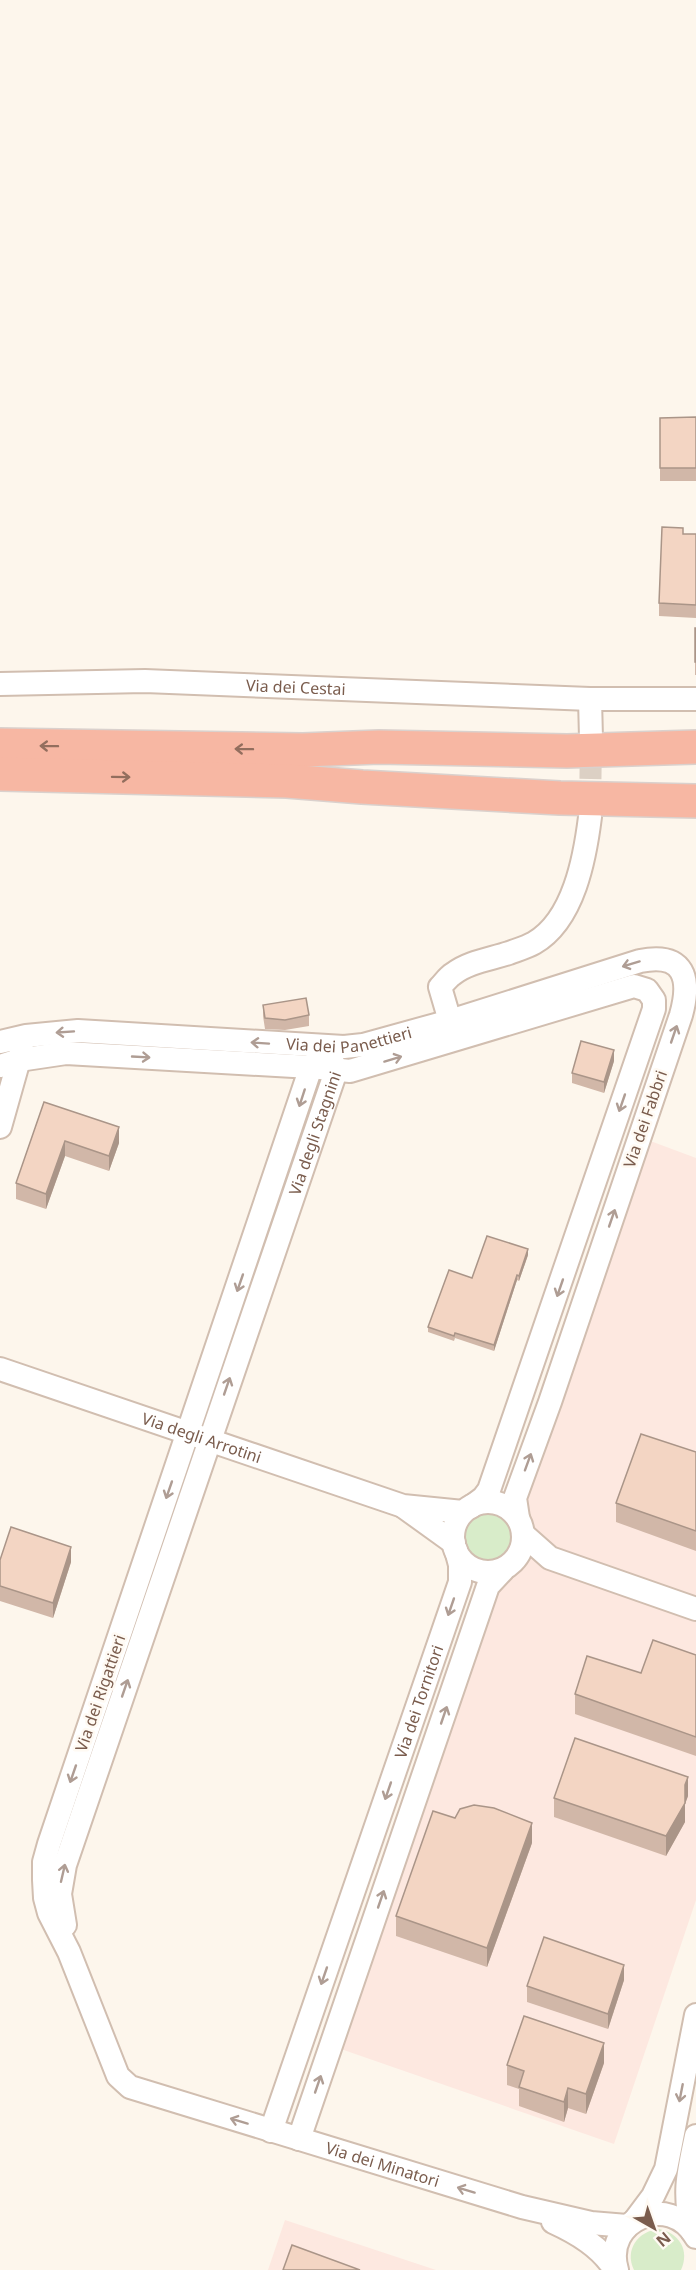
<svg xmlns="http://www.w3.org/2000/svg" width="696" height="2270" font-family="'Noto Sans',sans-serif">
<rect width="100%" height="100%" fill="#fdf6ec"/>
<g fill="#fde8e0">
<path d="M 645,1139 L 696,1158 L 696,1900 L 614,2144 L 338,2048 Z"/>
<path d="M 285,2220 L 436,2270 L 268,2270 Z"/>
</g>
<g fill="#d8ecc9">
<circle cx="488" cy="1537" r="24"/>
<path d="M 659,2229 C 679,2233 690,2250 681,2270 L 634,2270 C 624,2250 638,2231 659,2229 Z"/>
</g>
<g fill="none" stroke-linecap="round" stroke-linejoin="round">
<path stroke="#dcd0c4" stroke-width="22" stroke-dasharray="22 11" stroke-linecap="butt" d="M 590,812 L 591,738"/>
<defs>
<g id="street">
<path id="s1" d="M 0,684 L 145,681 L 590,699 L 696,699"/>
<path d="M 590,699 L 591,738"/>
<path d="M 450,1021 L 440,987 C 444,983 448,977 453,974 C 468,962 491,959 509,953 C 517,950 527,947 534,943 C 574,920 585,857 590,817"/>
<path id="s2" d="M 0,1042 L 26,1036 L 78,1031 L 344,1047 L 363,1045 L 450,1021 L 640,961 C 685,952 691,979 681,1015 L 550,1402 L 515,1498 L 518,1518"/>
<path id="s3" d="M 328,1047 L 311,1067 L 49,1844 L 44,1862 L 44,1880 L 45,1898 L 49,1913 L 69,1952 L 118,2076 L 130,2087 L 522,2207 L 591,2223 L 627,2226"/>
<path d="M 0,1066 L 19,1060 L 66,1053 L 311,1067 L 350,1071 L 634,986 L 647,990 L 654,1000 L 654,1009 L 489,1490 L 483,1498 L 471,1507"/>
<path d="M 0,1127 L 22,1049"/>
<path id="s4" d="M 0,1369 L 403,1506 L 463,1512"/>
<circle cx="488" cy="1537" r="35"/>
<path d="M 404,1507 L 454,1543"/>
<path d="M 524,1535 L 550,1558 L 696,1609"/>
<path id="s5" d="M 65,1925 L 60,1894 L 65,1865 L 336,1071 L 331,1057"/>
<path id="s6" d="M 271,2131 L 460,1582 L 460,1565 L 456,1550"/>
<path d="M 299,2139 L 488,1586 L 503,1570"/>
<path d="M 635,2220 L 653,2196 L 666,2169 L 696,2015"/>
<path d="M 553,2222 C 577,2233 601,2247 615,2270"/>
<path d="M 692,2231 C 683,2192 688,2174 696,2136"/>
<path d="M 617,2270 C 602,2220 670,2191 696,2237"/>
</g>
<g id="highway">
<path d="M 0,745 L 303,750 L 379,747 L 567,751 L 696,747"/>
<path d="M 0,774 L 287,781 L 362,787 L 560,798 L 696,801"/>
</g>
</defs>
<use href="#street" stroke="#d1beb0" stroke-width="26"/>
<use href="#highway" stroke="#dad1cd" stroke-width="36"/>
<use href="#street" stroke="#fff" stroke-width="22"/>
<use href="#highway" stroke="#f7b7a3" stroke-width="33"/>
</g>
<g fill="#d1b7a8">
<path d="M 696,417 L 696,481 L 660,481 L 660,418 Z"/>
<path d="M 683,534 L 696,534 L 696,618 L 659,616 L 659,603 Z"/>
<rect x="695" y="628" width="1" height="47"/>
<path d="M 263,1005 L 309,1015 L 309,1026 L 285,1030 L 265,1029 L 263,1016 Z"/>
<path d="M 614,1061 L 604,1093 L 572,1083 L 572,1073 Z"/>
<path d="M 44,1102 L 119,1143 L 109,1171 L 65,1156 L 46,1209 L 16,1199 L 16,1183 Z"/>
<path d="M 528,1255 L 519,1281 L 517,1280 L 494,1351 L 455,1338 L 454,1341 L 428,1332 L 428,1327 L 472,1278 Z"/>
<path d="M 696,1452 L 696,1551 L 616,1522 L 616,1503 Z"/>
<path d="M 0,1560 L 71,1562 L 53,1618 L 0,1601 Z"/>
<path d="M 696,1655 L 696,1756 L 575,1714 L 575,1694 Z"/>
<path d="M 688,1796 L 685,1804 L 685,1822 L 666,1856 L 554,1817 L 554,1798 Z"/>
<path d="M 532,1843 L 487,1967 L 396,1936 L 396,1916 Z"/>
<path d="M 624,1980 L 608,2029 L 527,2002 L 527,1986 Z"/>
<path d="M 604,2063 L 586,2114 L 568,2108 L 564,2122 L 519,2106 L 519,2089 L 507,2085 L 507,2065 Z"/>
</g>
<g fill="#aa9588">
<path d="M 614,1050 L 614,1061 L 604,1093 L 604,1082 Z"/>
<path d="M 119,1127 L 119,1143 L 109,1171 L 109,1156 Z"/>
<path d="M 65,1141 L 65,1156 L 46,1209 L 46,1194 Z"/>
<path d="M 528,1249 L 528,1255 L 519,1281 L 519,1276 Z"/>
<path d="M 517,1275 L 517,1280 L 494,1351 L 494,1345 Z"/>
<path d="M 71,1547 L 71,1562 L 53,1618 L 53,1603 Z"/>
<path d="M 688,1777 L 688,1796 L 685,1804 L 685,1822 L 666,1856 L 666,1836 Z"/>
<path d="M 532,1823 L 532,1843 L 487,1967 L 487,1948 Z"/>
<path d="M 624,1965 L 624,1980 L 608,2029 L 608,2014 Z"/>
<path d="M 604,2043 L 604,2063 L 586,2114 L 586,2094 Z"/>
<path d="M 568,2088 L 568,2108 L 564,2122 L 564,2102 Z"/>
</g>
<g fill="#f3d5c3" stroke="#aa9588" stroke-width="1.5">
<path d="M 696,417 L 696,468 L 660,468 L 660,418 Z"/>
<path d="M 662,527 L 683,528 L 683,534 L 696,534 L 696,605 L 659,603 Z"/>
<rect x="695" y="628" width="1" height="34"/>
<path d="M 306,998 L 309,1015 L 285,1020 L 265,1018 L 263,1005 Z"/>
<path d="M 581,1041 L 614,1050 L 604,1082 L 572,1073 Z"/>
<path d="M 44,1102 L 119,1127 L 109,1156 L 65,1141 L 46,1194 L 16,1183 Z"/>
<path d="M 487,1236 L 528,1249 L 519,1276 L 517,1275 L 494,1345 L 455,1333 L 454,1336 L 428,1327 L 449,1270 L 472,1278 Z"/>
<path d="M 641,1434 L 696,1452 L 696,1531 L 616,1503 Z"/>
<path d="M 11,1527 L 71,1547 L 53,1603 L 0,1586 L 0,1560 Z"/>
<path d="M 653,1640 L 696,1655 L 696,1737 L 575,1694 L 587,1656 L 641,1673 Z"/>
<path d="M 575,1738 L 688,1777 L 685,1785 L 685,1803 L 666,1836 L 554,1798 Z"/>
<path d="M 474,1805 L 494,1808 L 532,1823 L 487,1948 L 396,1916 L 433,1811 L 455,1818 L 460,1809 Z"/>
<path d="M 544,1937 L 624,1965 L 608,2014 L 527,1986 Z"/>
<path d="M 524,2016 L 604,2043 L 586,2094 L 568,2088 L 564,2102 L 519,2087 L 524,2071 L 507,2065 Z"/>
<path d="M 292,2245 L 360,2270 L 283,2270 Z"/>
</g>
<defs><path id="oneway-shaft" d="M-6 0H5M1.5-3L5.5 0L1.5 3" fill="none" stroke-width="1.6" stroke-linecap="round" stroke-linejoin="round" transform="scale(1.5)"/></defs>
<g stroke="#936e5e">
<use href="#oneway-shaft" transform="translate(49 746) rotate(-179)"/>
<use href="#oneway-shaft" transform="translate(244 749) rotate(-179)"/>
<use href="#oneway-shaft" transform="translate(121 777) rotate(1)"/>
</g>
<g stroke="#af9d94">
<use href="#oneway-shaft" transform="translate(631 964) rotate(163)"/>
<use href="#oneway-shaft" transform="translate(65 1032) rotate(176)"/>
<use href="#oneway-shaft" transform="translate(674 1034) rotate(-71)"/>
<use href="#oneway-shaft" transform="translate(260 1043) rotate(-176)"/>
<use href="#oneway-shaft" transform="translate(141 1057) rotate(3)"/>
<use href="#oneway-shaft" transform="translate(393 1059) rotate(-17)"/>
<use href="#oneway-shaft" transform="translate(302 1098) rotate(108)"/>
<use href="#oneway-shaft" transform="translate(622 1103) rotate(109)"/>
<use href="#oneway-shaft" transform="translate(612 1218) rotate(-71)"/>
<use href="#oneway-shaft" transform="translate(240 1283) rotate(109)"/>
<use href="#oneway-shaft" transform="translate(560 1288) rotate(109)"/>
<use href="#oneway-shaft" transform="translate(227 1386) rotate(-71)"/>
<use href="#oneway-shaft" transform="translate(528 1462) rotate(-70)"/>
<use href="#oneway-shaft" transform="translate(169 1490) rotate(109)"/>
<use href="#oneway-shaft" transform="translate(451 1607) rotate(109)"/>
<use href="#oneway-shaft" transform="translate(125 1688) rotate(-71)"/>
<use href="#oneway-shaft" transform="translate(444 1715) rotate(-71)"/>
<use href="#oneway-shaft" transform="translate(73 1774) rotate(109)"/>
<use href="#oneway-shaft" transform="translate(388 1791) rotate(109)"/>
<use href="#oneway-shaft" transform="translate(63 1873) rotate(-77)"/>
<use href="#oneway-shaft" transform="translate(381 1899) rotate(-71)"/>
<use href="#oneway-shaft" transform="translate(324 1976) rotate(109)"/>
<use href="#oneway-shaft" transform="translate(318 2084) rotate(-71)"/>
<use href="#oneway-shaft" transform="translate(681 2093) rotate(101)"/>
<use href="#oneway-shaft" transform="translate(239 2121) rotate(-163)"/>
<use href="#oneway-shaft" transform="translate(466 2190) rotate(-163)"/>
</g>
<g text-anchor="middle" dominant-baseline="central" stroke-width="5" stroke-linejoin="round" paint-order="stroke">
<g font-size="16" fill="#7a5c4d" stroke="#fffaf3">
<text stroke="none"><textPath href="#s1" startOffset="296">Via dei Cestai</textPath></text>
<text stroke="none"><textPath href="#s2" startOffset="351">Via dei Panettieri</textPath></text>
<text transform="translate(645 1119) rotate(-71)">Via dei Fabbri</text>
<text stroke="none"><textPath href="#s5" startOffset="834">Via degli Stagnini</textPath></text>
<text stroke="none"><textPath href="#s4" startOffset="213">Via degli Arrotini</textPath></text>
<text transform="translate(100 1693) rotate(-71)">Via dei Rigattieri</text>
<text stroke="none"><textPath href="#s6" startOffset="454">Via dei Tornitori</textPath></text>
<text stroke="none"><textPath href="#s3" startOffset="1374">Via dei Minatori</textPath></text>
</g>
</g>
<g transform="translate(654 2228) rotate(140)" stroke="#fffaf3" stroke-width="4.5" paint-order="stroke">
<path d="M0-4.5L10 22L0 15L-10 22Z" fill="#7a5c4d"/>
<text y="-9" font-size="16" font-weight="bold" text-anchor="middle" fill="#7a5c4d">N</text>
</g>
</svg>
